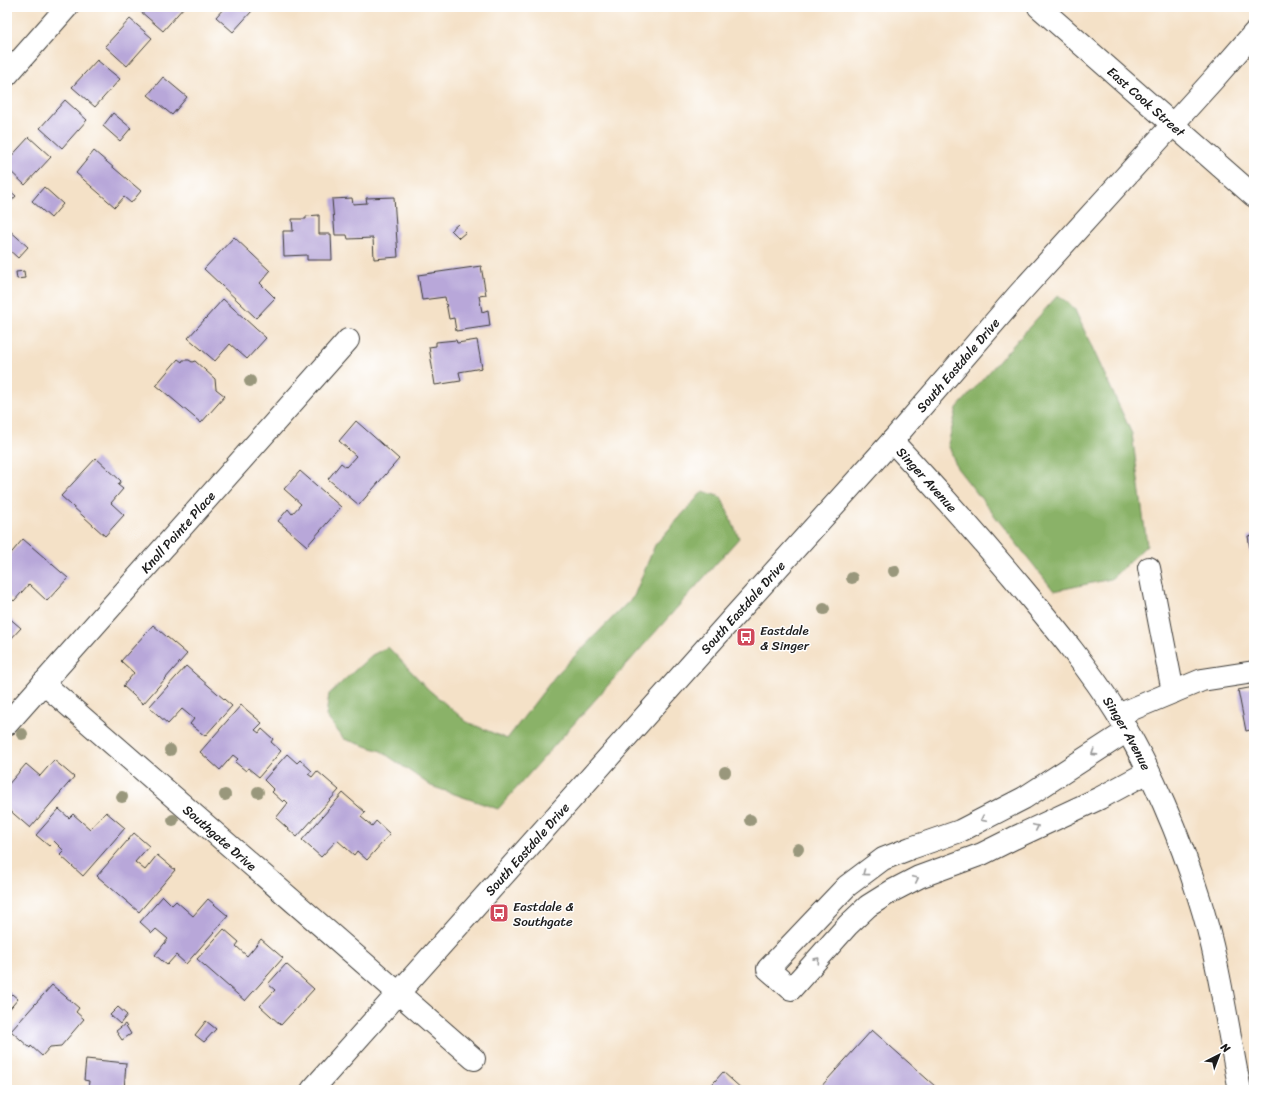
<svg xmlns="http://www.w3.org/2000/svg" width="1261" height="1097" font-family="Sriracha,sans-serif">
<rect width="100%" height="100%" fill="#fff"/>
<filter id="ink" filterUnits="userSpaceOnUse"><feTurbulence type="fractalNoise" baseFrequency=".025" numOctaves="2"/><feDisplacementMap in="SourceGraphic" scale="8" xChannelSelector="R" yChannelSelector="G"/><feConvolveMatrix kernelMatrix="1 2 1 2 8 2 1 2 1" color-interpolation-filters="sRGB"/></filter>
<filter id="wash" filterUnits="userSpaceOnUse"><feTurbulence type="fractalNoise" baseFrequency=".012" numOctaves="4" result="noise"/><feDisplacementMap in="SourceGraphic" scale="16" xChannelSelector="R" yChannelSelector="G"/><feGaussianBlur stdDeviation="0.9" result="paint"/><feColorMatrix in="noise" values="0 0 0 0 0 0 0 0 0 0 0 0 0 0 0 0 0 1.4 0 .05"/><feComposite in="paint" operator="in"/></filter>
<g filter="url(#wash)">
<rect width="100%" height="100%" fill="#f4e1c7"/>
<g fill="#8ab268" stroke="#536742">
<path d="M 1058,295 L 1074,308 L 1132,434 L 1147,545 L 1111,579 L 1054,591 L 957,468 L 948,444 L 957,408 Z"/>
<path d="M 703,491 L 721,497 L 739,538 L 498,809 L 431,786 L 381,751 L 344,739 L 326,716 L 329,694 L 372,655 L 388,647 L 429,690 L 467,722 L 507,739 L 556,675 L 634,596 L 655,545 Z"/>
</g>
<g id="blocks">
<g fill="#b8a7d9">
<path d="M 143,7 L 184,7 L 163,31 L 140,11 Z"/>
<path d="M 225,7 L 247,7 L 252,11 L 233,32 L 216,17 Z"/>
<path d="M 130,19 L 152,38 L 127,66 L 105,46 Z"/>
<path d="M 97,60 L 120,79 L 95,107 L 72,87 Z"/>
<path d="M 163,77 L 187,97 L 172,115 L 148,95 Z"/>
<path d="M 65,100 L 87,120 L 62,148 L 40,128 Z"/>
<path d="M 113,113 L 131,128 L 120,141 L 103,126 Z"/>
<path d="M 29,137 L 51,157 L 25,185 L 7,168 L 7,161 Z"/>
<path d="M 94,151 L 141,191 L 131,203 L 124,197 L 115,207 L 76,173 Z"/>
<path d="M 44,187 L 63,204 L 51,218 L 32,201 Z"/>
<path d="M 7,188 L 16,196 L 7,206 Z"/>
<path d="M 394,197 L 398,257 L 374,259 L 373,238 L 348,239 L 347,235 L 335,235 L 332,199 L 352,198 L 353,204 L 367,203 L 366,198 Z"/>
<path d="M 319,215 L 319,234 L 331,234 L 332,260 L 307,260 L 307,255 L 284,256 L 283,231 L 293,231 L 292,219 L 306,219 L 306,216 Z"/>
<path d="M 458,224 L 466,232 L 459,238 L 451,230 Z"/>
<path d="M 7,228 L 28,247 L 18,258 L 7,248 Z"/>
<path d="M 234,237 L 270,271 L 260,283 L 275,298 L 256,318 L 204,269 Z"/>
<path d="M 481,266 L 486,295 L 479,296 L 482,312 L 488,310 L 490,326 L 456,331 L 454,318 L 449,319 L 445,297 L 422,300 L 418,275 Z"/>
<path d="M 24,271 L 25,278 L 17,279 L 16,272 Z"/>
<path d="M 223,299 L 266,338 L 247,359 L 230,344 L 215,361 L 188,338 Z"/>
<path d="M 456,340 L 457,343 L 477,340 L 482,368 L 459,372 L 461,381 L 435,385 L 429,347 L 436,346 L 436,342 Z"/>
<path d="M 178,359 L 182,362 L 183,360 L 189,360 L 192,362 L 195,361 L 215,379 L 216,389 L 225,396 L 201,423 L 156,385 Z"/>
<path d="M 356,421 L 399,459 L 359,505 L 328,479 L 341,463 L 346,467 L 356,456 L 339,441 Z"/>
<path d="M 96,458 L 121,481 L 118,485 L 123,489 L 111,503 L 124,515 L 105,536 L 61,496 Z"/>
<path d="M 300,471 L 341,507 L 307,546 L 278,521 L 288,509 L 292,514 L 301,504 L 284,489 Z"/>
<path d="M 1254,535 L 1254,567 L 1253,567 L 1248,536 Z"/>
<path d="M 23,539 L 68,578 L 47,601 L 29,584 L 14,601 L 7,595 L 7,558 Z"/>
<path d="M 7,616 L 21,628 L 9,641 L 7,640 Z"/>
<path d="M 153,625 L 187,654 L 143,704 L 123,686 L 134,673 L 121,661 Z"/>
<path d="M 186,666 L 232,706 L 205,736 L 190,724 L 194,719 L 182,709 L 168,724 L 149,707 Z"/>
<path d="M 1254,687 L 1254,729 L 1246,731 L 1238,690 Z"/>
<path d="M 241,705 L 262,723 L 255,730 L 259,733 L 262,729 L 273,739 L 271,742 L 281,751 L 259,777 L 248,768 L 246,771 L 235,762 L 238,759 L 233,755 L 220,770 L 200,752 Z"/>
<path d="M 287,754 L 297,763 L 300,760 L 312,771 L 308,774 L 312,777 L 317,771 L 339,790 L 297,837 L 276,818 L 288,803 L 285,800 L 283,802 L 272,792 L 274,790 L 264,780 Z"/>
<path d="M 54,760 L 74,777 L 30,828 L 7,808 L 7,786 L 26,764 L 40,776 Z"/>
<path d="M 343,793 L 365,812 L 361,817 L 372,826 L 376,821 L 390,834 L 367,860 L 357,851 L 354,855 L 337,840 L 321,857 L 302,840 Z"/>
<path d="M 59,809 L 69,818 L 73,814 L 90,829 L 106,812 L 125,828 L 83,876 L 60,855 L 64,851 L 54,841 L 49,846 L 36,835 Z"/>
<path d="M 134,833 L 149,846 L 135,862 L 145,870 L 157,855 L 175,870 L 139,912 L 97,876 Z"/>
<path d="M 163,896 L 172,905 L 176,901 L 193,916 L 208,899 L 228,916 L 186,964 L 176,955 L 167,965 L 155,955 L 168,939 L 156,929 L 152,933 L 140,922 Z"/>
<path d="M 224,929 L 239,942 L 236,946 L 247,956 L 261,939 L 283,958 L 245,1001 L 197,959 Z"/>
<path d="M 286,964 L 314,989 L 281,1025 L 260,1006 L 275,990 L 268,984 Z"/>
<path d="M 52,985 L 79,1008 L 76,1012 L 84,1019 L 61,1046 L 50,1047 L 42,1056 L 31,1046 L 30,1048 L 11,1031 Z"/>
<path d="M 7,990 L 18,999 L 7,1012 Z"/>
<path d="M 118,1007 L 127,1015 L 120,1024 L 110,1015 Z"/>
<path d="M 206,1021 L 216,1029 L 204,1042 L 195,1035 Z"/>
<path d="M 125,1024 L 131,1034 L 122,1040 L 116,1031 Z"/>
<path d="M 872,1030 L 936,1087 L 940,1090 L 818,1090 Z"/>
<path d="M 86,1059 L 126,1063 L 124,1090 L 88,1090 L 89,1081 L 84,1080 Z"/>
<path d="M 723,1072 L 743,1090 L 707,1090 Z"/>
</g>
</g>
</g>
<g filter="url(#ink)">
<use href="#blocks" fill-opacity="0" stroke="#3c3a36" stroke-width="1"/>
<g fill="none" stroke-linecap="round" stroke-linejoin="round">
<defs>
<g id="minor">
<path id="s1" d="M 1039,7 L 1254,196"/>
<path d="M 7,75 L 67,7"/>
<path id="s2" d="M 892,441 C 937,489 980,538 1022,588 C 1056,629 1090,670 1118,715 C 1151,769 1180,837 1199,898 C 1219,960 1227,1026 1240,1090"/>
<path d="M 1149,568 L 1173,692"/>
<path id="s3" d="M 43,683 L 474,1059"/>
<path d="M 1118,715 L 1202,680 L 1254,672"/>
<path id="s4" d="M 7,724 L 348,340"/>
<path d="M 1127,731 L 1024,798 L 960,831 L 911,848 L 883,859 L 847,886 L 768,969 L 791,989 L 848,925 L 868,906 L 892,891 L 919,877 L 982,854 L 1014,838 L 1100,798 L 1148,772"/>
<path id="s5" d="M 312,1090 L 729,622 L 892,441 L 1018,295 L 1213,80 L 1254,33"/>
</g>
</defs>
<use href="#minor" stroke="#3c3a36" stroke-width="24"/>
<use href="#minor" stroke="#fff" stroke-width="22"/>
</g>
<g fill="#99977b">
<circle cx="250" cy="381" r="6"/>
<circle cx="894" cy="571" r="6"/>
<circle cx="852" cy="578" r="6"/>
<circle cx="824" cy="609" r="6"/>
<circle cx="22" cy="734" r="6"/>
<circle cx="170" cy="750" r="6"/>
<circle cx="725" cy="772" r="6"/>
<circle cx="258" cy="792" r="6"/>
<circle cx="225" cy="795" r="6"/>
<circle cx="122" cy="797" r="6"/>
<circle cx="173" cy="820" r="6"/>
<circle cx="750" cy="820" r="6"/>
<circle cx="798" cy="849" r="6"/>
</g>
<defs><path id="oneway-chevron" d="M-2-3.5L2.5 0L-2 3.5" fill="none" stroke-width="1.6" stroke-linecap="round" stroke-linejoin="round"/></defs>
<g stroke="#999">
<use href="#oneway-chevron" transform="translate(1094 753) rotate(147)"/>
<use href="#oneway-chevron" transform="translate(983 819) rotate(153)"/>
<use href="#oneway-chevron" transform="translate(1036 827) rotate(-25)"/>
<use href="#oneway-chevron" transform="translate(865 873) rotate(144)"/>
<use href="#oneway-chevron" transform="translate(916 879) rotate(-25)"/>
<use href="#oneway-chevron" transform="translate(817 960) rotate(-48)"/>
</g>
</g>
<defs>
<symbol id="bus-square" viewBox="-11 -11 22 22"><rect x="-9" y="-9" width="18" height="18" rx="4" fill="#d1495b" stroke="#fff"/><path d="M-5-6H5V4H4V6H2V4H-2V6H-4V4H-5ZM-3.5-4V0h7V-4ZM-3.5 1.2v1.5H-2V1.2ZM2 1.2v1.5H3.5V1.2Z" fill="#fff"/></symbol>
</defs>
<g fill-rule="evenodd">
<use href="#bus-square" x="735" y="626" width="22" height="22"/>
<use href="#bus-square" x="488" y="902" width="22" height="22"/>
</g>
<g text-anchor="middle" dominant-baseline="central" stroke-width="3" stroke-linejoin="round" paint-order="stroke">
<g font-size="13" fill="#1c1c1c" stroke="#fff">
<text stroke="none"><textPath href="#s1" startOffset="143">East Cook Street</textPath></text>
<text stroke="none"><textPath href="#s5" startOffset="971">South Eastdale Drive</textPath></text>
<text stroke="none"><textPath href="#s2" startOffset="52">Singer Avenue</textPath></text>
<text stroke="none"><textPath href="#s4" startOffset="257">Knoll Pointe Place</textPath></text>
<text stroke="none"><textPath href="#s5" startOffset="647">South Eastdale Drive</textPath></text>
<text stroke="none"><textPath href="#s2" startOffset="376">Singer Avenue</textPath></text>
<text stroke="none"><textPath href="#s3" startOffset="235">Southgate Drive</textPath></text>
<text stroke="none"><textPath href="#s5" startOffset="323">South Eastdale Drive</textPath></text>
</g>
<g font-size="13" fill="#1c1c1c" stroke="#fff" text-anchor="start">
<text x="760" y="630">Eastdale<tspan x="760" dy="15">&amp; Singer</tspan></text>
<text x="513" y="906">Eastdale &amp;<tspan x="513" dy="15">Southgate</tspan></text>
</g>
</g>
<rect width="1261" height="1097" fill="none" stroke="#fff" stroke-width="24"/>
<g transform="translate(1219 1055) rotate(42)" stroke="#ffffff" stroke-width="3" paint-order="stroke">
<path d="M0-3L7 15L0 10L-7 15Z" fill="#1c1c1c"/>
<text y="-6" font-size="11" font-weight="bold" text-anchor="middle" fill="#1c1c1c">N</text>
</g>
</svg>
